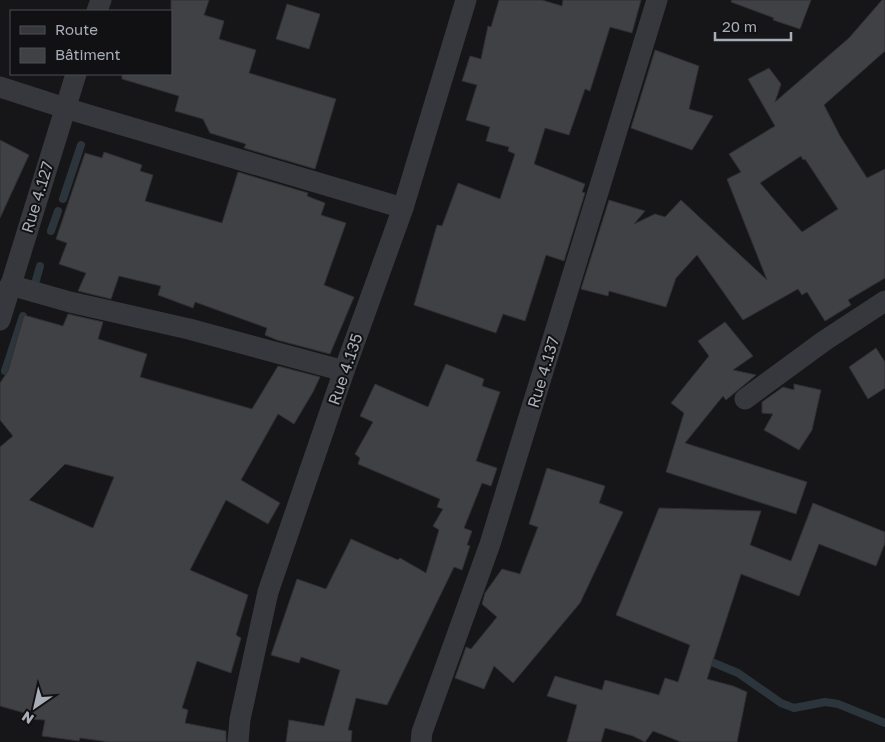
<svg xmlns="http://www.w3.org/2000/svg" width="885" height="742" font-family="'Golos Text',sans-serif">
<rect width="100%" height="100%" fill="#161618"/>
<g fill="none" stroke-linecap="round" stroke-linejoin="round">
<g stroke="#2c353c" stroke-width="8">
<path d="M 63,199 L 81,145"/>
<path d="M 51,231 L 58,211"/>
<path d="M 33,291 L 40,266"/>
<path d="M 5,371 L 23,316"/>
<path d="M 714,663 L 738,673 L 781,703 L 794,708 L 825,702 L 838,704 L 885,723"/>
</g>
</g>
<g fill="#404145" stroke="#303034" fill-rule="evenodd">
<path d="M 171,0 L 209,0 L 204,15 L 224,21 L 219,39 L 256,50 L 249,73 L 336,99 L 315,169 L 244,148 L 246,144 L 210,133 L 203,119 L 175,111 L 179,96 L 122,79 L 122,74 L 171,74 Z"/>
<path d="M 499,0 L 542,0 L 562,6 L 563,0 L 641,0 L 632,33 L 610,27 L 590,91 L 585,89 L 569,135 L 545,128 L 534,164 L 585,184 L 582,192 L 585,193 L 564,261 L 546,255 L 525,321 L 503,314 L 496,333 L 414,305 L 437,225 L 442,226 L 458,183 L 500,199 L 515,154 L 508,151 L 509,147 L 486,141 L 490,127 L 466,120 L 477,85 L 462,81 L 470,56 L 481,59 L 488,26 L 491,27 Z"/>
<path d="M 732,0 L 811,0 L 800,29 L 773,20 L 774,18 L 731,2 Z"/>
<path d="M 882,0 L 885,0 L 885,51 L 824,105 L 840,136 L 867,178 L 885,169 L 885,278 L 848,300 L 851,305 L 825,321 L 807,292 L 802,295 L 798,289 L 743,320 L 697,255 L 676,278 L 666,307 L 609,291 L 608,296 L 581,289 L 609,200 L 645,211 L 634,224 L 655,214 L 665,217 L 681,200 L 767,280 L 727,179 L 741,172 L 729,154 L 775,126 L 748,79 L 769,68 L 781,84 L 775,102 L 849,38 ZM 801,156 L 803,160 L 805,159 L 838,209 L 802,232 L 760,183 Z"/>
<path d="M 287,4 L 320,14 L 309,49 L 276,39 Z"/>
<path d="M 655,50 L 699,66 L 689,109 L 713,116 L 692,150 L 631,128 Z"/>
<path d="M 0,140 L 29,155 L 0,218 Z"/>
<path d="M 104,152 L 142,165 L 140,171 L 153,175 L 145,201 L 222,223 L 238,172 L 308,193 L 307,196 L 325,203 L 321,215 L 346,223 L 324,285 L 354,297 L 330,354 L 277,340 L 265,335 L 267,328 L 195,302 L 193,308 L 158,295 L 161,286 L 119,276 L 111,299 L 78,291 L 86,273 L 59,264 L 67,243 L 56,239 L 85,153 L 102,158 Z"/>
<path d="M 68,314 L 103,322 L 98,339 L 147,354 L 140,377 L 252,409 L 278,366 L 320,377 L 313,392 L 294,424 L 278,414 L 241,480 L 280,503 L 268,524 L 226,500 L 190,570 L 248,595 L 236,635 L 241,638 L 231,673 L 197,661 L 182,708 L 188,710 L 185,723 L 226,731 L 226,742 L 109,742 L 80,738 L 79,741 L 42,736 L 45,720 L 27,719 L 28,714 L 0,706 L 0,447 L 13,436 L 0,420 L 0,383 L 8,371 L 24,315 L 63,326 ZM 65,464 L 114,477 L 93,528 L 29,500 Z"/>
<path d="M 725,322 L 753,356 L 733,370 L 756,375 L 726,400 L 723,396 L 685,443 L 807,482 L 796,514 L 666,472 L 684,413 L 671,403 L 709,356 L 698,341 Z"/>
<path d="M 876,348 L 885,362 L 885,388 L 868,399 L 849,367 Z"/>
<path d="M 446,364 L 484,379 L 482,386 L 500,392 L 476,461 L 497,468 L 491,486 L 482,483 L 464,528 L 472,531 L 467,545 L 470,546 L 462,570 L 454,567 L 387,705 L 356,698 L 348,730 L 352,731 L 351,742 L 286,742 L 289,720 L 324,726 L 340,670 L 301,657 L 299,663 L 271,655 L 297,579 L 326,589 L 351,539 L 398,560 L 400,558 L 426,573 L 439,530 L 433,526 L 443,509 L 437,507 L 440,499 L 358,464 L 360,458 L 355,454 L 373,422 L 360,416 L 375,384 L 428,407 Z"/>
<path d="M 794,384 L 821,390 L 812,430 L 799,450 L 764,430 L 773,414 L 762,413 L 762,402 L 783,387 L 794,390 Z"/>
<path d="M 547,468 L 605,486 L 599,503 L 623,512 L 580,603 L 513,683 L 494,666 L 484,689 L 455,678 L 466,647 L 471,649 L 497,617 L 482,604 L 485,593 L 502,569 L 520,574 L 538,527 L 529,524 Z"/>
<path d="M 813,503 L 885,532 L 885,543 L 876,566 L 819,544 L 799,596 L 741,574 L 707,679 L 733,686 L 747,692 L 737,742 L 681,742 L 653,731 L 645,742 L 633,736 L 605,728 L 601,742 L 567,742 L 577,705 L 547,696 L 555,676 L 602,690 L 605,680 L 659,695 L 665,678 L 678,682 L 690,645 L 616,615 L 659,508 L 761,511 L 750,545 L 791,561 Z"/>
</g>
<g fill="none" stroke-linecap="round" stroke-linejoin="round">
<g stroke="#37383d" stroke-width="21">
<path d="M 97,11 L 101,0"/>
<path d="M 0,87 L 65,108 L 403,208"/>
<path d="M 10,285 L 70,302 L 189,329 L 344,371"/>
<path d="M 0,320 L 76,74"/>
<path d="M 745,399 L 824,341 L 885,301"/>
<path d="M 238,742 L 240,719 L 268,592 L 344,371 L 403,208 L 466,0"/>
<path d="M 421,742 L 422,732 L 490,544 L 657,0"/>
</g>
</g>
<g text-anchor="middle" dominant-baseline="central" stroke-width="4" stroke-linejoin="round" paint-order="stroke">
<g font-size="16" fill="#a8adb8" stroke="#111113">
<text transform="translate(37 197) rotate(-73)">Rue 4.127</text>
<text transform="translate(345 369) rotate(-71)">Rue 4.135</text>
<text transform="translate(543 372) rotate(-73)">Rue 4.137</text>
</g>
</g>
<rect x="10" y="10" width="162" height="65" fill="#111113" stroke="#4d4f55"/>
<rect x="20" y="26" width="25" height="8" fill="#37383d" stroke="#4d4f55"/>
<text x="55" y="35" font-size="15" fill="#a8adb8">Route</text>
<rect x="20" y="48" width="25" height="15" fill="#404145" stroke="#4d4f55"/>
<text x="55" y="60" font-size="15" fill="#a8adb8">Bâtiment</text>
<g transform="translate(35 707) rotate(214)" stroke="#111113" stroke-width="4" paint-order="stroke">
<path d="M0-4L9 19L0 12L-9 19Z" fill="#a8adb8"/>
<text y="-8" font-size="14" font-weight="bold" text-anchor="middle" fill="#a8adb8">N</text>
</g>
<path d="M715 32v8h76v-8" fill="none" stroke="#a8adb8" stroke-width="2.5"/>
<text x="722" y="32" font-size="15" fill="#a8adb8" stroke="#111113" stroke-width="4" paint-order="stroke">20 m</text>
</svg>
